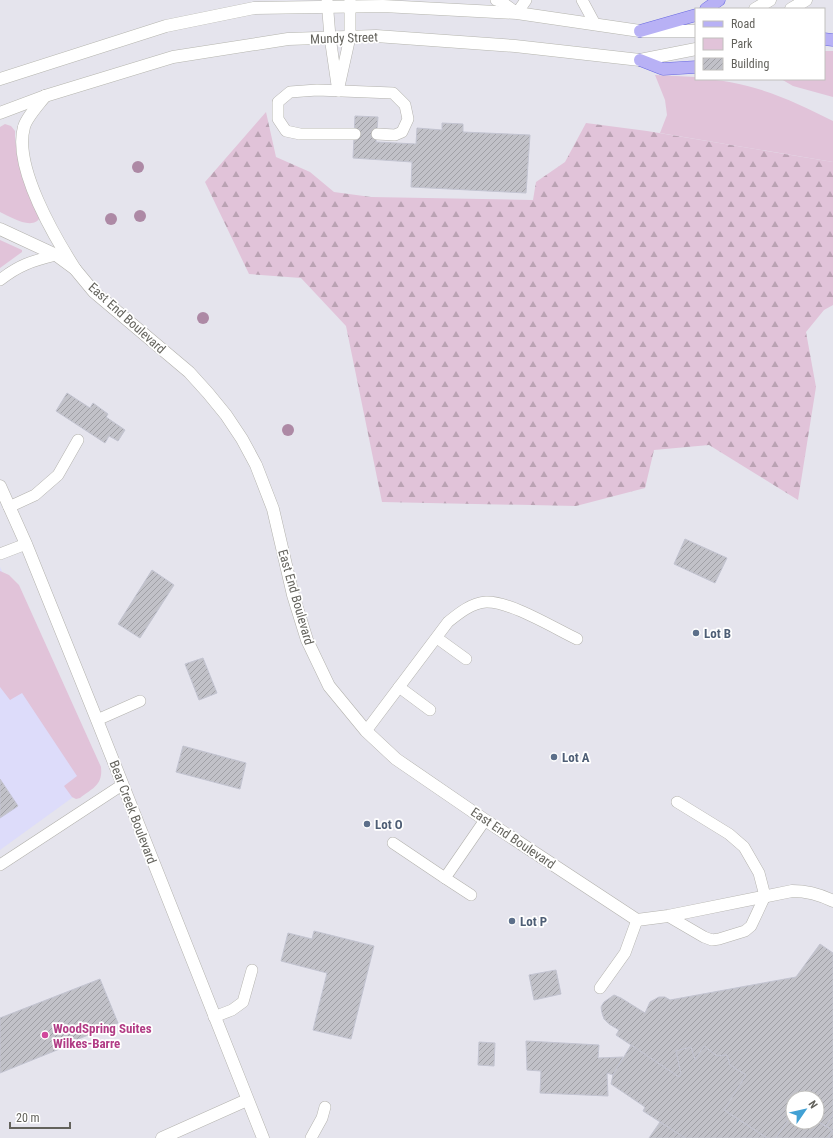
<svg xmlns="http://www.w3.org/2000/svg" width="833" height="1138" font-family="'Roboto Condensed',sans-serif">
<defs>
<pattern id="forest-firs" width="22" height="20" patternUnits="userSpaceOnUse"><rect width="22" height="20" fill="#e1c3d9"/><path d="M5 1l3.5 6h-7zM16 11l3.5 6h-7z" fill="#baa2b3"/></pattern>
<pattern id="building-hatch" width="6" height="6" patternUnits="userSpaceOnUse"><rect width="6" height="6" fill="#c1c1c8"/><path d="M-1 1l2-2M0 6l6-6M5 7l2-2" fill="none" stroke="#a0a0a6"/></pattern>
</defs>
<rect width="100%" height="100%" fill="#e5e4ed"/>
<path fill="#dddcfa" d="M 0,567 L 90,763 L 87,787 L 0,850 Z"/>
<g fill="#e1c3d9">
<path d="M 824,51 L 833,51 L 833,97 L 793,86 L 781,79 L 824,79 Z"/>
<path d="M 655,75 L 696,77 L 696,79 C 745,79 790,99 833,121 L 833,162 L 660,133 L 667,115 L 665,100 Z"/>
<path d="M 5,124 L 11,126 L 15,131 C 14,161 32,188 41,216 C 34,232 11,217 0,212 L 0,127 Z"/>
<path d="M 0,240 L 22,250 L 22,252 L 0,268 Z"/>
<path d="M 0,571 L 9,575 L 19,585 L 101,767 C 103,785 93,788 80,798 L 76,799 L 72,797 L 64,786 L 77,776 L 22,693 L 10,700 L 0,687 Z"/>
</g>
<path fill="url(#forest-firs)" d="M 266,112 L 276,157 L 310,172 L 334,192 L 371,197 L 533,200 L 536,182 L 565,162 L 586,123 L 647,131 L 833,162 L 833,305 L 824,310 L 806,332 L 816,387 L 798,500 L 709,445 L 654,450 L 645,488 L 576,506 L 382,502 L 346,326 L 301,278 L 249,274 L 205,182 Z"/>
<g fill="url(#building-hatch)" stroke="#c3c4d1">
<path d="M 355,116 L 378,117 L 376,142 L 416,144 L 417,128 L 442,130 L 442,123 L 463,124 L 463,132 L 530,135 L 526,193 L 411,187 L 412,162 L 353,158 Z"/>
<path d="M 67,393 L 90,408 L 93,403 L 108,414 L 106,417 L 125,430 L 118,441 L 109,436 L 105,443 L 56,411 Z"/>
<path d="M 685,539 L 727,558 L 715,583 L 674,564 Z"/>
<path d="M 152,570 L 174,585 L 140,638 L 118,624 Z"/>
<path d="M 203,658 L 217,693 L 199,700 L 185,664 Z"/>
<path d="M 183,746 L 246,763 L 240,789 L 176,772 Z"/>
<path d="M 0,779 L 18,806 L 0,818 Z"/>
<path d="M 314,931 L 374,946 L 351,1039 L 313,1030 L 327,973 L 281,961 L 288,933 L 312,939 Z"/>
<path d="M 820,944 L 833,953 L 833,1115 L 826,1126 L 817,1121 L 817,1098 L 793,1098 L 793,1113 L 776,1138 L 767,1138 L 724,1110 L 746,1075 L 730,1065 L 727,1055 L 717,1056 L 704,1046 L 695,1060 L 691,1047 L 676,1051 L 681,1074 L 679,1077 L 616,1035 L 619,1030 L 609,1024 L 604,1019 L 602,1013 L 601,1007 L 604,1002 L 614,995 L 621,998 L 645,1013 L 650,1002 L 659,997 L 665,997 L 670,1000 L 796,977 Z"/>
<path d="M 556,970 L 561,994 L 534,1000 L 529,975 Z"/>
<path d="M 100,979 L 118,1023 L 61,1046 L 62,1048 L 0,1073 L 0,1018 Z"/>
<path d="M 526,1041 L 599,1045 L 598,1058 L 623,1057 L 613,1075 L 607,1073 L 608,1096 L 540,1093 L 541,1071 L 527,1070 Z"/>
<path d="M 479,1042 L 495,1043 L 494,1066 L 478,1065 Z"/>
<path d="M 631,1045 L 679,1077 L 681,1074 L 676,1051 L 691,1047 L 695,1060 L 704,1046 L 717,1056 L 727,1055 L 730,1065 L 746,1075 L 724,1110 L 767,1138 L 685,1138 L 643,1111 L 645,1107 L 611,1084 L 613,1075 Z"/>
<path d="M 793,1113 L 793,1122 L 817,1122 L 817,1121 L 832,1130 L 828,1138 L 776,1138 Z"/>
<path d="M 833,1115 L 833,1138 L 828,1138 L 832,1130 L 826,1126 Z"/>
<path d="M 660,1122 L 685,1138 L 649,1138 Z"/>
</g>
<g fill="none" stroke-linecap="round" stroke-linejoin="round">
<defs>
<g id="lane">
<path d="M 327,0 L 330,37 L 337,85"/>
<path d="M 496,0 L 502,2 L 517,13 L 526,0"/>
<path d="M 582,0 L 595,24"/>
<path d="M 338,91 L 350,37 L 350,0"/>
<path d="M 355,134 L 300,134 L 286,131 L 278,119 L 278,102 L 290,92 L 317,90 L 393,93 L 405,105 L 408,119 L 402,132 L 395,135 L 377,134"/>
<path d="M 0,280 C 19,265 32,261 56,255"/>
<path d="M 9,507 L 35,495 L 58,475 L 78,440"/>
<path d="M 0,554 L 26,544"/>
<path d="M 437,638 L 466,659"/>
<path d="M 399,687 L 430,710"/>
<path d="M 97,720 L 140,701"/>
<path d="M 366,731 L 448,622 C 458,614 471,603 486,602 C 510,601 554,628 577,639"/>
<path d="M 393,843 L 445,878"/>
<path d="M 0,865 L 122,785"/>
<path d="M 471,895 L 445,878 L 485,820"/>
<path d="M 668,916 L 704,937 L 712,940 L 719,939 L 745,931 L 751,926 L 765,896 L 759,873 L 744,847 L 729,834 L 677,802"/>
<path d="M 600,988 L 625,953 L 637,920"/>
<path d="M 214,1017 L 232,1010 L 243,1002 L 252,970"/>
<path d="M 311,1138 L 322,1118 L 325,1107"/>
</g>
<g id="street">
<path d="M 0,229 L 56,255 L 75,269 L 94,292 L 189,372 L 208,393 L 226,415 L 242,439 L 256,465 L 273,509 L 293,595 L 307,640 L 329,686 L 366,731 L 396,759 L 485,820 L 637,920 L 668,916 L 792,891 C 807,891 819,894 833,901"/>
<path d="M 0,486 L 26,544 L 97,720 L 263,1138"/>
<path d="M 162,1138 L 247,1100"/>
</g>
<g id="secondary">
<path d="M 755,9 L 770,0"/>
<path d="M 791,9 L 806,0"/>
<path d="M 0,79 L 166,26 L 254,8 L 383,6 L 517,13 L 640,31 L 696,31"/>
<path d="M 45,96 C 39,104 26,118 24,127 C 13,166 54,236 75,269"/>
<path d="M 0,113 L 45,96 L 173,57 L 288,39 L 376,36 L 515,46 L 640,60 L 696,49"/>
</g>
<g id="primary">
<path d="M 706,9 L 719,0"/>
<path d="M 640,31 L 696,15"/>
<path d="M 824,39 L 833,40"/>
<path d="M 640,60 L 663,69 L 696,67"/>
</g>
</defs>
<use href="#lane" stroke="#b3b2ad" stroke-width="12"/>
<use href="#street" stroke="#b3b2ad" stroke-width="13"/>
<use href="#secondary" stroke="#b5b5ae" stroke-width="13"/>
<use href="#primary" stroke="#696ae0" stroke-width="13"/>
<use href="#lane" stroke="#fff" stroke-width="11"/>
<use href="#street" stroke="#fff" stroke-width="12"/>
<use href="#secondary" stroke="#fff" stroke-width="12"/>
<use href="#primary" stroke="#b8b1f5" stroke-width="12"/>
</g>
<g fill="#ad89a5">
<circle cx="138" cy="167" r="6"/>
<circle cx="140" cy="216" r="6"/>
<circle cx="111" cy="219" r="6"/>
<circle cx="203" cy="318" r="6"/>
<circle cx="288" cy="430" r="6"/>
</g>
<g fill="#5c6f8a" stroke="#fff" stroke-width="1.5">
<circle cx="696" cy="633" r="4"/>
<circle cx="554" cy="757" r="4"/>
<circle cx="367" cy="824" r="4"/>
<circle cx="512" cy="921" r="4"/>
</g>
<circle fill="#d1479c" stroke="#fff" stroke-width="1.5" cx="45" cy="1035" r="4"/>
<g text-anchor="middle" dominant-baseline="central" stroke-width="3.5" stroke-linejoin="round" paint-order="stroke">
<g font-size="13" fill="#63625c" stroke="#fff">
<text transform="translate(344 38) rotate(-2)">Mundy Street</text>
<text transform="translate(127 318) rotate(42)">East End Boulevard</text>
<text transform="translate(296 597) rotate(74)">East End Boulevard</text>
<text transform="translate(133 812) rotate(69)">Bear Creek Boulevard</text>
<text transform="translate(513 838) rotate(34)">East End Boulevard</text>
</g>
<g font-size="13" font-weight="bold" fill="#4e5e75" stroke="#fff" text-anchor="start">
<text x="704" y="633">Lot B</text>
<text x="562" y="757">Lot A</text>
<text x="375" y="824">Lot O</text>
<text x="520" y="921">Lot P</text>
</g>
<g font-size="13" font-weight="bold" fill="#b23c85" stroke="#fff" text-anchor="start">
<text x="53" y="1028">WoodSpring Suites<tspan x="53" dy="15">Wilkes-Barre</tspan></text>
</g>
</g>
<rect x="695" y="8" width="130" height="72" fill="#ffffff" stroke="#c1c0be"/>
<rect x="703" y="21" width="20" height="6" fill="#b8b1f5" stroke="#c1c0be"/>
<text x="731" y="28" font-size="12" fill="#63625c">Road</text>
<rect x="703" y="38" width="20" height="12" fill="#e1c3d9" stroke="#c1c0be"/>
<text x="731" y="48" font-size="12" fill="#63625c">Park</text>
<rect x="703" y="58" width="20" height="12" fill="url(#building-hatch)" stroke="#c1c0be"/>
<text x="731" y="68" font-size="12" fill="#63625c">Building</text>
<g transform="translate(805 1110) rotate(56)"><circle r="19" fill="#ffffff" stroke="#c1c0be"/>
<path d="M0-3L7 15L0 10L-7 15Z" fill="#42a1d4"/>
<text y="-6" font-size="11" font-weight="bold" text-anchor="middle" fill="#63625c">N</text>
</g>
<path d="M10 1122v6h60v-6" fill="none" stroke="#63625c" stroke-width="2"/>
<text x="16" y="1122" font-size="12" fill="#63625c" stroke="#ffffff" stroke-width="3" paint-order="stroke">20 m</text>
</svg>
